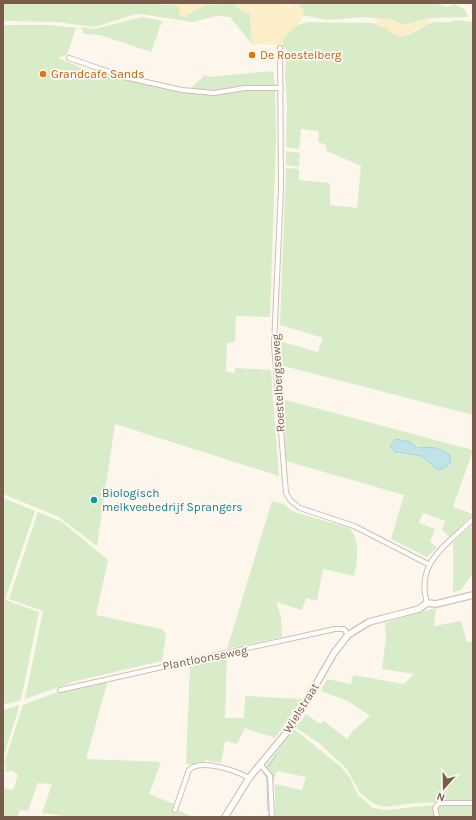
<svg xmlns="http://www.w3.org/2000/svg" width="476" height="820" font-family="Karla,sans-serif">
<rect width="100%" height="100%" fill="#fdf6ec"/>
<g fill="#d8ecc9" fill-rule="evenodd">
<path d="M 3,3 L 154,3 C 162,7 170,2 179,6 L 180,13 L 184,17 L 206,4 L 216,5 L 224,3 L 234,4 L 241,10 L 250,14 L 252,44 L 230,17 L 217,16 L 192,22 L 141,14 L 133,15 L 94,27 L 57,22 L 3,21 Z"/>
<path d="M 297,3 L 439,3 L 439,4 L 446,7 L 455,4 L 465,9 L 468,17 L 431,18 L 403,25 L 393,20 L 364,17 L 328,20 L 302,15 L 304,11 Z"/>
<path d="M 142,17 L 162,21 L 151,52 L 100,35 L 84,34 L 81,27 L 95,29 Z"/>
<path d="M 457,20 L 473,22 L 473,415 L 280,365 L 279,341 L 318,352 L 323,338 L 280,325 L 286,168 L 299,169 L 299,180 L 329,183 L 330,185 L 330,205 L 357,208 L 361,166 L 327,151 L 326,145 L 318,142 L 319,134 L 318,131 L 301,129 L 299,149 L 286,147 L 287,103 L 285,74 L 287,48 L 282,47 L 284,37 L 295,26 L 307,22 L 372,23 L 386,28 L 392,33 L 409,35 C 417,31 425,23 435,22 C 444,21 447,24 457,20 Z"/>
<path d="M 3,25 L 51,25 L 76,28 L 67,55 L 58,58 L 89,71 L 94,69 L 152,86 L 184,92 L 212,94 L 242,90 L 275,89 L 276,137 L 270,317 L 236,316 L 235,342 L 227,343 L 226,371 L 235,373 L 235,368 L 271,370 L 279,476 L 115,424 L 97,546 L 59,517 L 3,494 Z"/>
<path d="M 273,71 L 275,86 C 246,87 218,91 189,90 L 205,75 L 209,77 Z"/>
<path d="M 286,151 L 300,153 L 299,167 L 286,165 Z"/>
<path d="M 282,399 L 473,450 L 453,507 L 473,514 L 450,537 L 442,530 L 445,521 L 423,513 L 419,523 L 435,529 L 430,542 L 437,547 L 427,557 L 391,539 L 404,495 L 286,461 ZM 400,439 C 405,441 412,445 418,446 C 430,449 443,446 452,459 L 449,465 L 429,461 L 422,456 L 399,454 L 391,448 Z"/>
<path d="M 3,498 L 35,511 L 5,600 L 39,612 L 21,700 L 3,705 Z"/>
<path d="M 272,501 L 283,504 L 294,512 L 350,528 C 360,541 358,561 354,576 L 323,569 L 317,601 L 306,598 L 302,610 L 276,602 L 281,616 L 282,637 L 227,649 Z"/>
<path d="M 38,512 L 62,522 L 108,560 L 96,615 L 162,629 L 166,634 L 162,661 L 76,681 L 25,699 L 43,611 L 9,599 Z"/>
<path d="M 473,524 L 473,573 L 461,590 L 453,592 L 453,542 Z"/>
<path d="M 436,608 L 434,626 L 461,621 L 467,642 L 473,641 L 473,802 L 415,803 L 384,807 L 374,804 L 360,793 L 347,769 L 319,743 L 296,728 L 306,714 L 320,724 L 324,721 L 347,739 L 352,732 L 370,716 L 348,701 L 321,691 L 327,679 L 351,684 L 353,675 L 404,684 L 414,674 L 382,669 L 386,638 L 385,623 Z"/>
<path d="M 227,655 L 225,718 L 244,718 L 245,696 L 302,699 L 275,738 L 245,728 L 237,744 L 225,741 L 221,763 L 205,760 L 204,765 L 186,764 L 190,663 Z"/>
<path d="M 108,680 L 86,759 L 161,762 L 149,794 L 174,804 L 172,808 L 194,817 L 71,817 L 42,813 L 52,784 L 38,783 L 28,811 L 20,810 L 18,817 L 3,817 L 3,788 L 13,790 L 18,775 L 13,771 L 5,772 L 6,766 L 4,764 L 23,705 L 52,694 Z"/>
<path d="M 19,705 L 19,707 L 3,759 L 3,710 Z"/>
<path d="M 294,729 L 341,767 L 350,778 L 358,795 L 373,808 L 386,810 L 434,805 L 437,817 L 275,817 L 275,784 L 302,790 L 306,777 L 277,771 L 273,783 L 272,774 L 265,767 Z"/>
<path d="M 437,805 L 473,805 L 473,817 L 439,817 Z"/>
</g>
<g fill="#fcefc7">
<path d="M 170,3 L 224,3 L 216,5 L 206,4 L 184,17 L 180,16 L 179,6 Z"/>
<path d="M 227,3 L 287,3 L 288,9 L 292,6 L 293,3 L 297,3 L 304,11 L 299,24 L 284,37 L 282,47 L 278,47 L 277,45 L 252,44 L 250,14 L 241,10 L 234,4 Z"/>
<path d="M 385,18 L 403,25 L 430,19 L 430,23 C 426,25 422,26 418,28 C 410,33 403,41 392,33 C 387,29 383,26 376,24 L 377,19 Z"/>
</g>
<path fill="#bfe3e8" stroke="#a5d3da" d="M 396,439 L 410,442 L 416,447 L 437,448 L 450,455 L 451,462 L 446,467 L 438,470 L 422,456 L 395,452 L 390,446 Z"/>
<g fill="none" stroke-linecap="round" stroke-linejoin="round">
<g stroke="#a5d3da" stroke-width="1">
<path d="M 269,766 L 277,754"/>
<path d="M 263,772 L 267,778 L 268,811"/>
<path d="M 268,814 L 269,817"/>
</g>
<defs>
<g id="street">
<path d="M 280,48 L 281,188 L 274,345 L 286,493 L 291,501 L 300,508 L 354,526 L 428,564"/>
<path d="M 69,58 L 124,77 L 182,90 L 214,93 L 245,88 L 281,88"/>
<path d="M 427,603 C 415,562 447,545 473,519"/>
<path d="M 60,690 C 152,669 243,649 335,629 L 344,629 L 348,635"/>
<path d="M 261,765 L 270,776 L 272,817"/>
<path d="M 175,810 L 189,770 C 201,758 237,771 249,778"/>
<path d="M 437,817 L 435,808 L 439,803 L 473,803"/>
</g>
<path id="secondary" d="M 225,817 L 249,778 L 292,726 L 334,653 L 348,635 L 369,622 L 419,609 L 427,603 L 436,604 L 473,595"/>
</defs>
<use href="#street" stroke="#d1beb0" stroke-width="6"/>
<use href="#secondary" stroke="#d6c0b0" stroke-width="8"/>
<use href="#street" stroke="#fff" stroke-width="4"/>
<use href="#secondary" stroke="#fff" stroke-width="5.5"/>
</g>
<g fill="#e8710a" stroke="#fffaf3" stroke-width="1.5">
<circle cx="252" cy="55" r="4"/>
<circle cx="43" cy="74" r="4"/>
</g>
<circle fill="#0f9aa8" stroke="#fffaf3" stroke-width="1.5" cx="94" cy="500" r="4"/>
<g text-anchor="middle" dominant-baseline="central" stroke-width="3.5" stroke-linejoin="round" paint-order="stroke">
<g font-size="12" fill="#c56008" stroke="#fffaf3" text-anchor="start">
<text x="260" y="55">De Roestelberg</text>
<text x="51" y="74">Grandcafe Sands</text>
</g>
<g font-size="12" fill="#7a5c4d" stroke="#fffaf3">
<text transform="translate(278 383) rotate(-93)">Roestelbergseweg</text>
<text transform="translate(205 658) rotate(-11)">Plantloonseweg</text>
<text transform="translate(301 708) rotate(-58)">Wielstraat</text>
</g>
<g font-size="12" fill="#0d838f" stroke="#fffaf3" text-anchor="start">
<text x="102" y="493">Biologisch<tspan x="102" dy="14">melkveebedrijf Sprangers</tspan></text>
</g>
</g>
<rect width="476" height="820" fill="none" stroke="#7a5c4d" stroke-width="8"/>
<g transform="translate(444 788) rotate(200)" stroke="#fffaf3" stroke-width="3" paint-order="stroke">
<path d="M0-3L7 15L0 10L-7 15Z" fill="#7a5c4d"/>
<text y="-6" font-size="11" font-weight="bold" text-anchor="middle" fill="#7a5c4d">N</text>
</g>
</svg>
